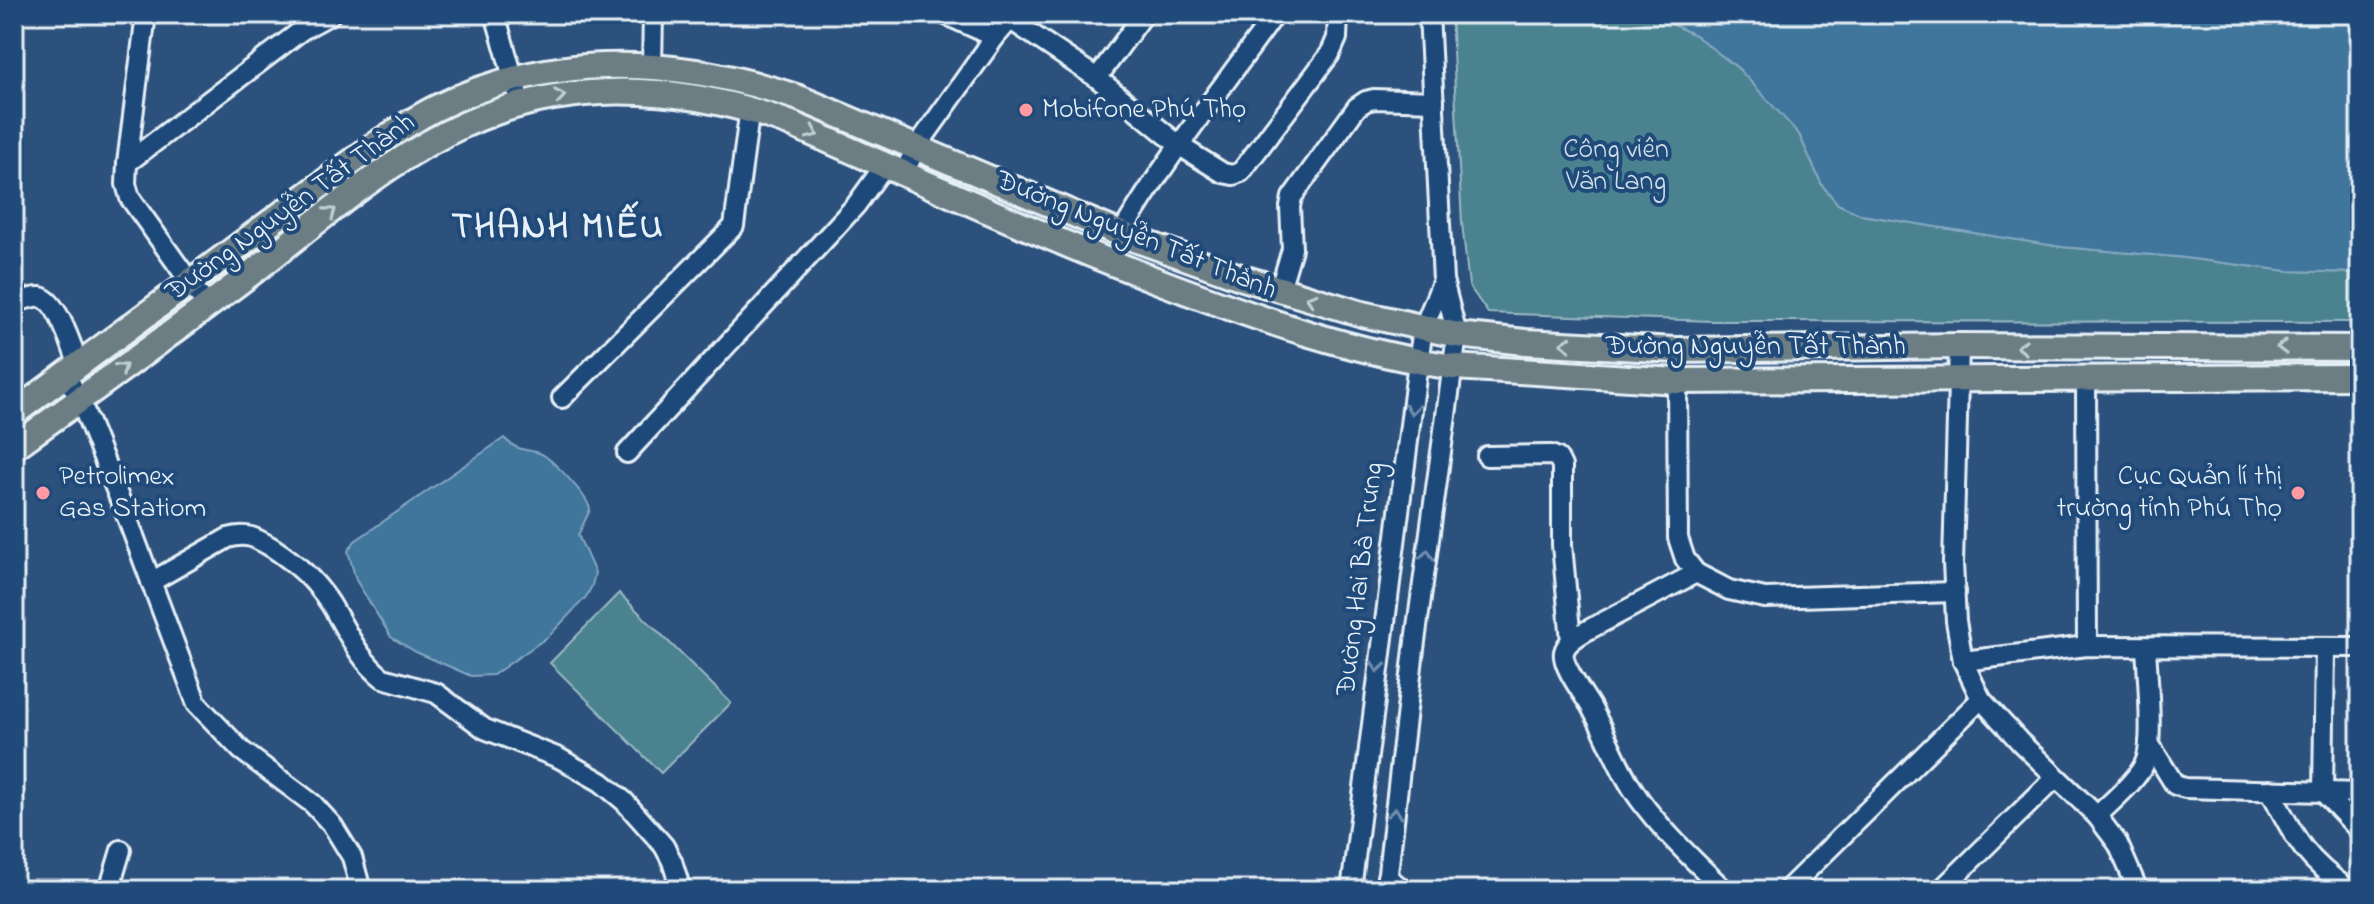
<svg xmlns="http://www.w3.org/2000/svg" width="2374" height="904" font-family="'Indie Flower',sans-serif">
<rect width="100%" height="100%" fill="#2d517d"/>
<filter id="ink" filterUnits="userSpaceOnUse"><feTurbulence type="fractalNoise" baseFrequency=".0125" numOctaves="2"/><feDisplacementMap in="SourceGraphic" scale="16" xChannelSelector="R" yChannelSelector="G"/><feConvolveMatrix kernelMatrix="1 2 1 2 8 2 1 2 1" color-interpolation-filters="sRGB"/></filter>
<g filter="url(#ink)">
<g fill="#4c8290" stroke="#9abac4" stroke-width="2">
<path d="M 1451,14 L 1651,14 L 1695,35 L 1738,68 L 1769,100 L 1799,134 L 1822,185 L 1838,204 L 1862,215 L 2062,247 L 2177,257 L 2288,271 L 2360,273 L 2360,322 L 1712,321 L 1488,313 L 1469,286 L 1462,223 Z"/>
<path d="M 619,593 L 731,703 L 661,773 L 550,663 Z"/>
</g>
<g fill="#3f759c" stroke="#83a7c1" stroke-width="2">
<path d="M 1651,14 L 2360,14 L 2360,273 L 2288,271 L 2177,257 L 2062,247 L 1862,215 L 1838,204 L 1822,185 L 1799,134 L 1738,68 L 1695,35 Z"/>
<path d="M 504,438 C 522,456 530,446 545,456 C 556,464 589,497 590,510 L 578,535 L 595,573 L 592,586 L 586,597 L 549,636 L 493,675 L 471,676 L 416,652 L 391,637 L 356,580 L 348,551 L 355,541 Z"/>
</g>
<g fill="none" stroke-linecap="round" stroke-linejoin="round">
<defs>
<g id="minor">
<path d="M 495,14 L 517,91"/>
<path d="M 944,14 L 995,37"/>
<path d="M 1011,20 L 1097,78 L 1180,146 L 1223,173 L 1233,175 L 1241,172 L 1330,54 L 1337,38 L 1338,14"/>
<path d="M 652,66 L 653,14"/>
<path d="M 1097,78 L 1144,14"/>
<path d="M 127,163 L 146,14"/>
<path d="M 904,173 L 916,148 L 995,37 L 1015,14"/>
<path d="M 1121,234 C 1166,157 1223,87 1275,14"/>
<path d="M 1280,289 L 1292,249 L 1290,207 L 1292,197 L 1357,107 L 1366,101 L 1374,99 L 1434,101"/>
<path d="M 14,303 C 21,301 33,296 40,297 C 58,300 73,350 79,366"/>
<path d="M 207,306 L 130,198 L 126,184 L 127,163 L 302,30 L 331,14"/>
<path d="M 1959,346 L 1953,563 L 1956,621 L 1963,661 L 1981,699 L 2021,743 L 2097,816 L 2118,844 L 2138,890"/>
<path d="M 66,375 L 80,400 L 128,520 L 197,704 L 241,750 L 313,804 L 333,826 L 352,857 L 361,890"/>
<path d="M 2086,377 L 2087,646"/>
<path d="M 1677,381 L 1678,538 L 1685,559 L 1696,573 L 1729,590 L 1765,598 L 1955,592"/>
<path d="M 562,398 L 734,226 L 750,108"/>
<path d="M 627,453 L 824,240 L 856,205 L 885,165"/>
<path d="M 1487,456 L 1551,455 L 1558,458 L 1562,466 L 1562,545 L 1571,641"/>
<path d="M 1696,573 L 1586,631 C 1578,636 1566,642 1564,652 C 1561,665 1584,695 1591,707 C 1608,738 1619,771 1640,800 C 1664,833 1695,861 1724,890"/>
<path d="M 151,582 L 228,538 C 247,532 256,538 273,548 C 297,564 314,579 330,603 C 346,629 358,659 383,678 L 436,693 L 485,729 L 559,758 L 601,782 L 624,801 L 664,846 L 672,861 L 681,890"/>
<path d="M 2325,647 L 2323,792 L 2360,831"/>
<path d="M 1963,661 L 2087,646 L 2360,647"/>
<path d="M 2149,743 L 2175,785 L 2185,788 L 2360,793"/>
<path d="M 2270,790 C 2295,838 2304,859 2350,890"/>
<path d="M 2097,816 C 2111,802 2140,778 2146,760 C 2154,740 2147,671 2146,647"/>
<path d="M 1387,877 L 1404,890"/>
<path d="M 109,890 L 121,850"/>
<path d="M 1351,890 L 1418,362 L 1423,329 L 1443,280"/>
<path d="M 1386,890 L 1414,649 L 1457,335 L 1443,280 L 1429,14"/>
<path d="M 1787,890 L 1981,699"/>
<path d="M 1941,890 L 2055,778"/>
</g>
<g id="major">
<path d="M 14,413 L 373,146 C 394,133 414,119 436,108 C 553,50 678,57 799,98 L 1121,234 L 1243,278 L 1362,314 L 1457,335 L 1526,342 L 1676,350 L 1959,346 L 2360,348"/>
<path d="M 14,447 C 95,389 175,331 254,271 C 316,223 377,169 447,133 C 555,77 677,82 789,123 C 915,178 1040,236 1169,285 C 1262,320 1355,353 1454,367 L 1677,381 L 2360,377"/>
</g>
</defs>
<use href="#minor" stroke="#e8f1f8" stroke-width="24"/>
<use href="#major" stroke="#e8f1f8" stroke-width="30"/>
<use href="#minor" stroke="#1f4a7a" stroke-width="18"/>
<use href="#major" stroke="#6c7e84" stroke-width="24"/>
</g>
<defs><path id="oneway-chevron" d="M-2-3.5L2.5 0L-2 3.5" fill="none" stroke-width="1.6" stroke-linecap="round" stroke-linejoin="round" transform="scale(2)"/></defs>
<g stroke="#c3ced5">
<use href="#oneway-chevron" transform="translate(560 96) rotate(-10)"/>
<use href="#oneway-chevron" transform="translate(813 133) rotate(24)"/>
<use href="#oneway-chevron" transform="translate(331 212) rotate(-37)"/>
<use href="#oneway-chevron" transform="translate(1311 299) rotate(-163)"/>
<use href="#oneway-chevron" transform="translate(1566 344) rotate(-177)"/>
<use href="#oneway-chevron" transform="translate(2022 347) rotate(-180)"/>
<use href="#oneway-chevron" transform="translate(2282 347) rotate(-180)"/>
<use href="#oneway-chevron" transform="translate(122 368) rotate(-36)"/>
</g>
<g stroke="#6f8dac">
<use href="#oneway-chevron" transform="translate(1412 409) rotate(97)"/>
<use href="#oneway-chevron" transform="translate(1427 555) rotate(-82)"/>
<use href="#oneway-chevron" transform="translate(1378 667) rotate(98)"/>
<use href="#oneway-chevron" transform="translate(1395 813) rotate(-83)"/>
</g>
</g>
<g fill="#ff9aa2" stroke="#1f4a7a" stroke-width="3">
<circle cx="1026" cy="110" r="8"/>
<circle cx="43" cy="493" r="8"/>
<circle cx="2298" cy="493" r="8"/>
</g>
<g text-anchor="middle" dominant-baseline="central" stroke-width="8" stroke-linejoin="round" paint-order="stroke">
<g font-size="28" fill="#e8f1f8" stroke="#1f4a7a" text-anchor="start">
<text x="1042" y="110">Mobifone Phú Thọ</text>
<text x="59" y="477">Petrolimex<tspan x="59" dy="32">Gas Statiom</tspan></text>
<text x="2282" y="477" text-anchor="end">Cục Quản lí thị<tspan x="2282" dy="32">trường tỉnh Phú Thọ</tspan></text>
</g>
<g font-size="28" fill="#d1e0e8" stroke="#1f4a7a">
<text x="1616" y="150">Công viên<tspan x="1616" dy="32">Văn Lang</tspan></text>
</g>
<g font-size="28" fill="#e8f1f8" stroke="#1f4a7a">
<text transform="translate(291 208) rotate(-36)">Đường Nguyễn Tất Thành</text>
<text transform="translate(1136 236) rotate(22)">Đường Nguyễn Tất Thành</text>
<text x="1756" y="347">Đường Nguyễn Tất Thành</text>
<text transform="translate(1361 579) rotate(-83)">Đường Hai Bà Trưng</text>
</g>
<g font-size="36" font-weight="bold" letter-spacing="2" fill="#e8f1f8" stroke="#1f4a7a">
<text x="558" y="228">THANH MIẾU</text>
</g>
</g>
<rect width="2374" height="904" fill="none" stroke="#1f4a7a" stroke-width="48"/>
<rect x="24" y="24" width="2326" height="856" fill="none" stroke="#e8f1f8" stroke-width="3" filter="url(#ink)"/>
</svg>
